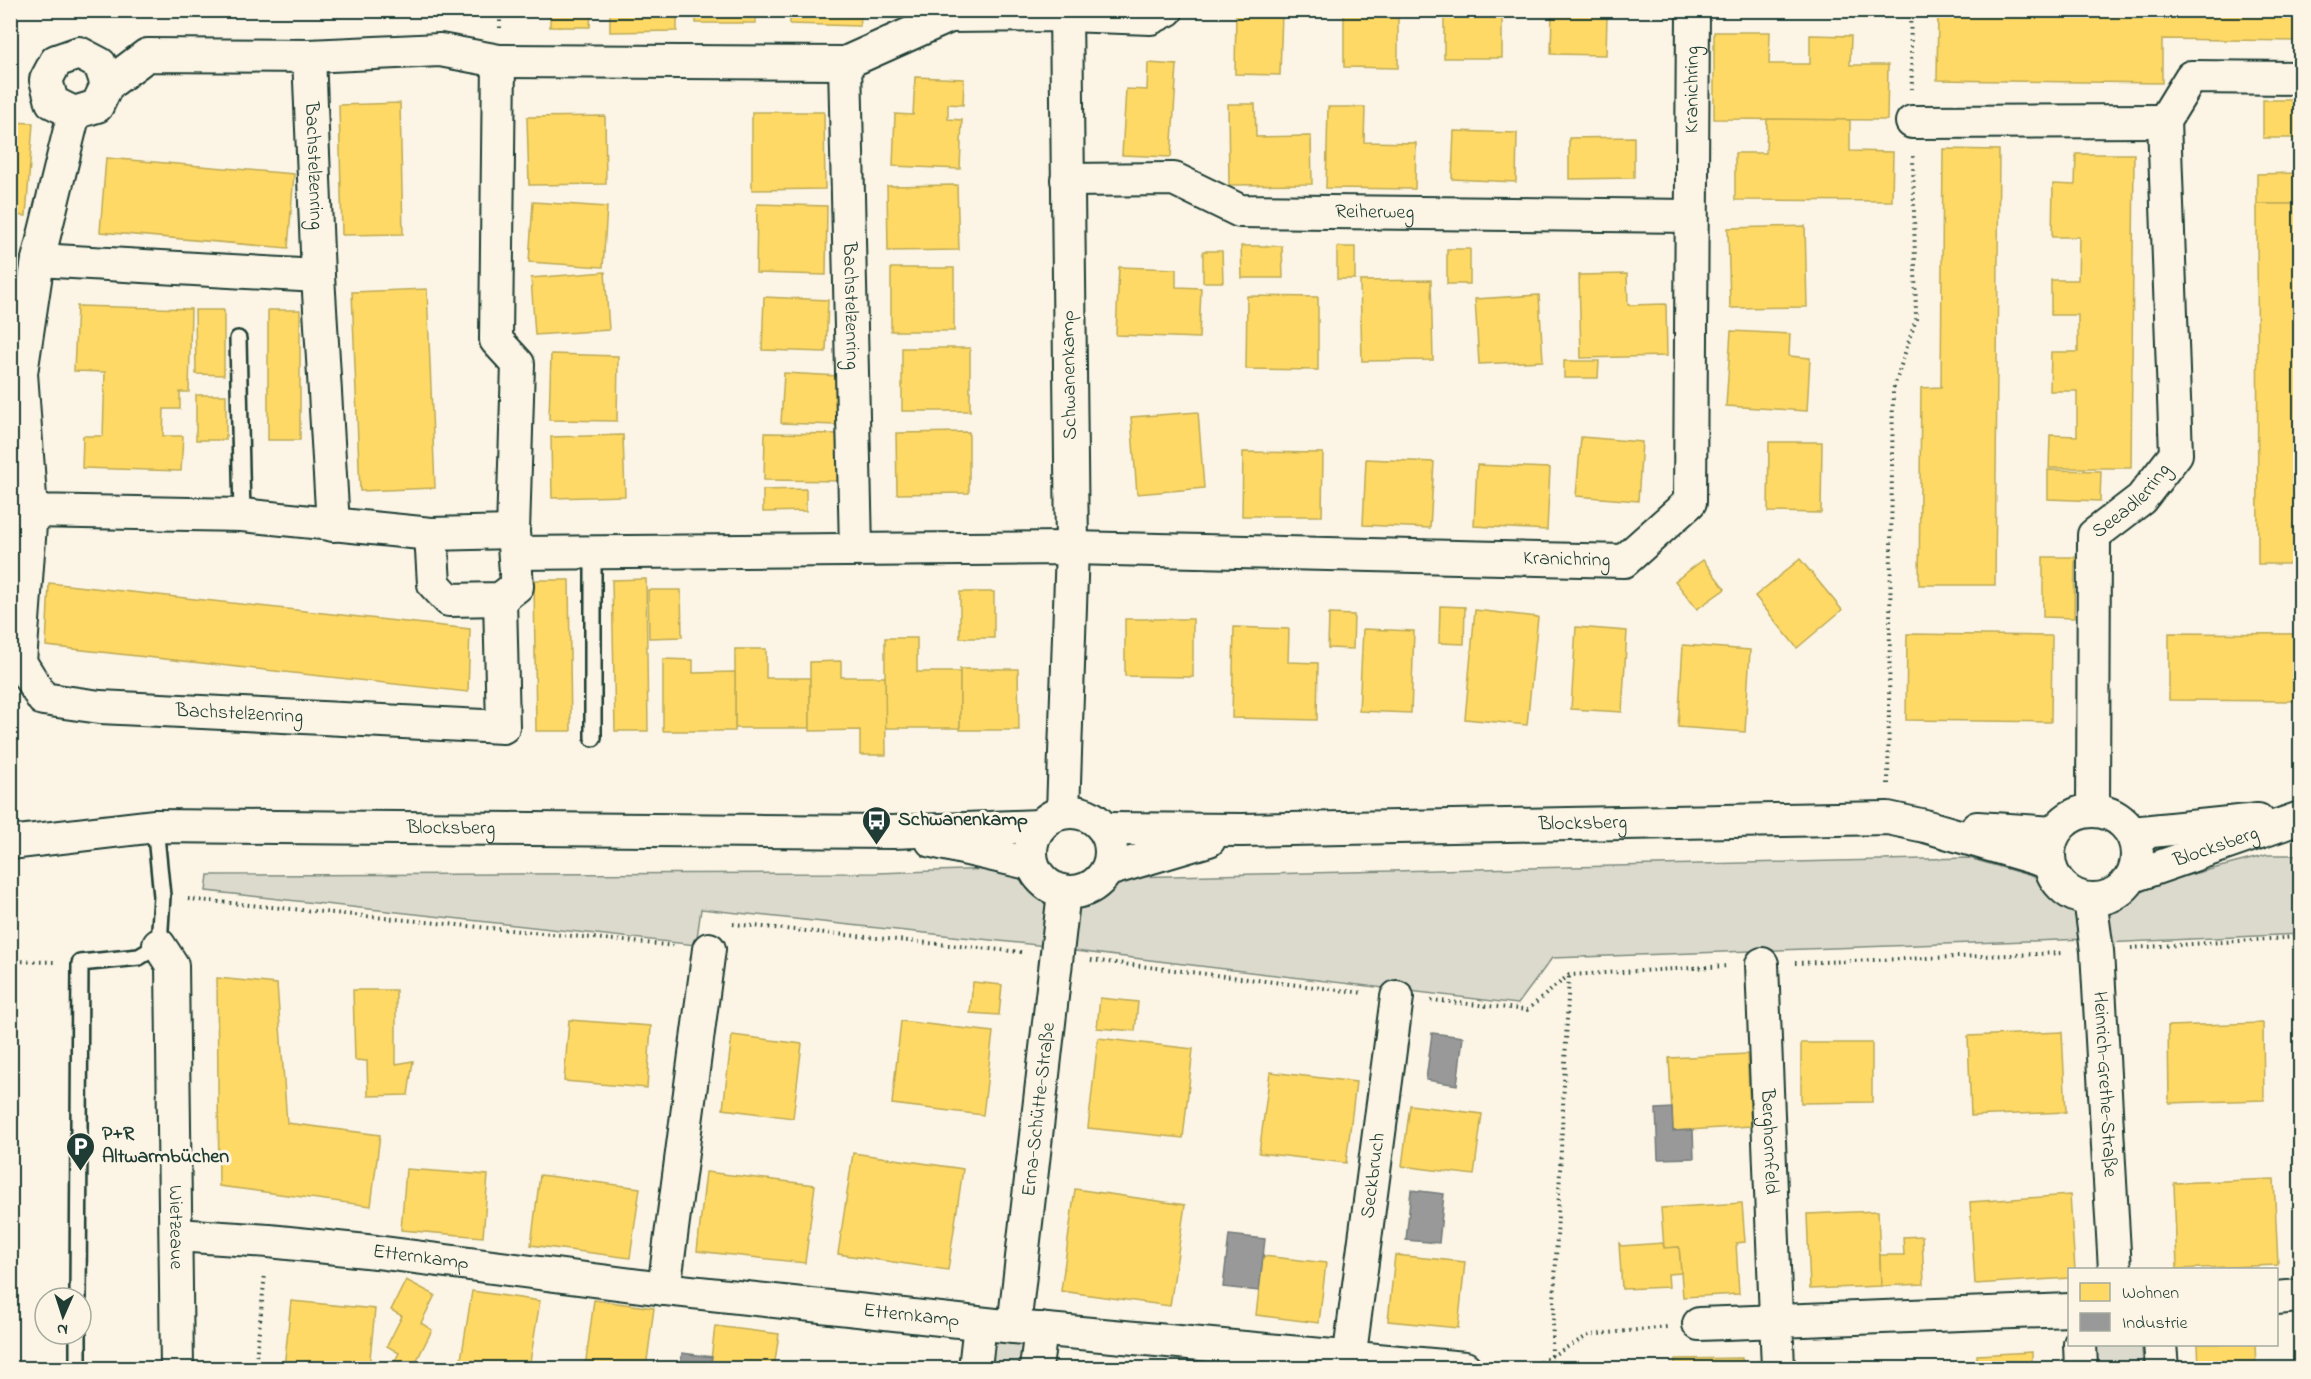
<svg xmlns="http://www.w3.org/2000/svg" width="2311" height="1379" font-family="'Indie Flower',sans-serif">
<rect width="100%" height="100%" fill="#fcf5e5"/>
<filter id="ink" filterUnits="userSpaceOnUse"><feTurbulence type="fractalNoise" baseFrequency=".0167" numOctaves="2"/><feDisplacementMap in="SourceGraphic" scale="12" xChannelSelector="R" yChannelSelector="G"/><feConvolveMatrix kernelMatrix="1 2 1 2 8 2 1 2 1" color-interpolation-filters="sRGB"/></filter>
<g filter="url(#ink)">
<g fill="#dcdacc" stroke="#7e8c80" stroke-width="1.5">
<path d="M 2267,855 L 2300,855 L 2300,934 L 2105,943 L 2102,915 L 2128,904 L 2142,887 Z"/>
<path d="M 1969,858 L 2042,879 L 2056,901 L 2082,910 L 2086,939 L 1552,958 L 1518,1004 L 1067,950 L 1069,910 L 1100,899 L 1127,877 Z"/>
<path d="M 1020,868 L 1038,891 L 1052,900 L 1046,946 L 701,909 L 696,945 L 206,891 L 208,875 L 877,873 Z"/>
<path d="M 986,1336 L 1030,1341 L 1027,1368 L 983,1368 Z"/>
<path d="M 2096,1345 L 2142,1345 L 2143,1368 L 2097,1368 Z"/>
</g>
<g fill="#ffd966" stroke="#bcaa57" stroke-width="1.5">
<path d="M 550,10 L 591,10 L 590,27 L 550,27 Z"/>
<path d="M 610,10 L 677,10 L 677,31 L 610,32 Z"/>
<rect x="696" y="10" width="60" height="13"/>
<path d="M 790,10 L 885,10 L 884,14 L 861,13 L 860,26 L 790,24 Z"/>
<path d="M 1236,10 L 1282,11 L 1280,75 L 1235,74 Z"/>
<path d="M 1344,10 L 1407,10 L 1398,11 L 1398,68 L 1344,67 Z"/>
<path d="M 1444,10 L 1508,10 L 1508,15 L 1502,15 L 1502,58 L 1444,58 Z"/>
<path d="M 1552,10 L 1620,10 L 1620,16 L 1607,15 L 1606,55 L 1551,54 Z"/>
<path d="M 1938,10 L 2300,10 L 2300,41 L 2162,39 L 2162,83 L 1937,80 Z"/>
<path d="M 1714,32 L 1770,32 L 1769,64 L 1810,64 L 1810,35 L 1851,36 L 1850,65 L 1888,65 L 1887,120 L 1714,119 Z"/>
<path d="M 1148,63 L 1177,65 L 1171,157 L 1122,155 L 1126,89 L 1147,90 Z"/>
<path d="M 915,77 L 964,79 L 963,105 L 948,104 L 948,119 L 962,120 L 960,169 L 893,166 L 895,114 L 913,115 Z"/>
<rect x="2263" y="100" width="37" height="38"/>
<path d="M 400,103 L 403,234 L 342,235 L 339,105 Z"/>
<path d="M 1228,104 L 1255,104 L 1256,137 L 1311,136 L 1312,184 L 1229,185 Z"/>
<path d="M 1328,107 L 1365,107 L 1364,142 L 1416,143 L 1415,189 L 1326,188 Z"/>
<path d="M 752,112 L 824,112 L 825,189 L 752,190 Z"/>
<path d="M 605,116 L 606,184 L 529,185 L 527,117 Z"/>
<path d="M 1767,119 L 1850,120 L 1850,151 L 1893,152 L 1892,201 L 1735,200 L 1735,153 L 1766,153 Z"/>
<path d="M 10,122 L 33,123 L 26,216 L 10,215 Z"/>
<path d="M 1454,131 L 1517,133 L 1516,182 L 1452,179 Z"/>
<path d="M 1634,137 L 1634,178 L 1569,179 L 1569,138 Z"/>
<path d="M 1943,149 L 1999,150 L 1995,585 L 1919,585 L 1921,388 L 1941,387 Z"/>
<path d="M 2076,154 L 2134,154 L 2131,468 L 2049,468 L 2050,435 L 2077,436 L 2077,391 L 2050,391 L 2051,352 L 2078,352 L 2078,315 L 2051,315 L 2051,280 L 2078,280 L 2079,237 L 2052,237 L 2053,184 L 2075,185 Z"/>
<path d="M 106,158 L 294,174 L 288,248 L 100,232 Z"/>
<path d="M 2300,173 L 2300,204 L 2257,204 L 2257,174 Z"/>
<path d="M 957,185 L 959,250 L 888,251 L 887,186 Z"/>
<path d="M 533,202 L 607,207 L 603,267 L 529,262 Z"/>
<path d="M 757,204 L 827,206 L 826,275 L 756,273 Z"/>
<path d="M 2257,204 L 2300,204 L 2300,564 L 2258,564 Z"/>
<path d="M 1805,226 L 1807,307 L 1730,308 L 1728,228 Z"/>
<path d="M 1241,246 L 1282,246 L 1283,278 L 1242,278 Z"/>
<rect x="1337" y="247" width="18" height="32"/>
<rect x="1447" y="249" width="23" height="35"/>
<path d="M 1203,251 L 1222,251 L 1223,282 L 1203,282 Z"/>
<path d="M 1119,267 L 1176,269 L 1176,287 L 1201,288 L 1199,338 L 1116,335 Z"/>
<rect x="891" y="268" width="63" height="63"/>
<path d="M 605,272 L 609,330 L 535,335 L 531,278 Z"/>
<path d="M 1627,274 L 1628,305 L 1666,304 L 1667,356 L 1581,358 L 1579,275 Z"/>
<path d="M 1431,280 L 1433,360 L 1362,361 L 1360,281 Z"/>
<path d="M 427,289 L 435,488 L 360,491 L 352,292 Z"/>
<path d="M 1539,295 L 1543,361 L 1479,364 L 1475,299 Z"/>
<path d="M 1247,296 L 1318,297 L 1318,370 L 1246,369 Z"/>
<path d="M 764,297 L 828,300 L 826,352 L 762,350 Z"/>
<path d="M 77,306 L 191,309 L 189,392 L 180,392 L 180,409 L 164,409 L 163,436 L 183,436 L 181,471 L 82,468 L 83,436 L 103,436 L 105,372 L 74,371 Z"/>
<path d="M 195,310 L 224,310 L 224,375 L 196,374 Z"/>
<rect x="268" y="310" width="32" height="130"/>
<path d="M 1731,331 L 1790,334 L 1789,356 L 1810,358 L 1807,411 L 1726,406 Z"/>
<rect x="902" y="348" width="68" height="63"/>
<path d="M 551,354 L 618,356 L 617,421 L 549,420 Z"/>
<path d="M 1564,361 L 1599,361 L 1598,378 L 1564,378 Z"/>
<path d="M 784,373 L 839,376 L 836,425 L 781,423 Z"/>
<rect x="196" y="395" width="30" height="45"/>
<path d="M 1198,412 L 1204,488 L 1137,494 L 1131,417 Z"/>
<path d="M 969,432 L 969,493 L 897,494 L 896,433 Z"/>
<path d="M 765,433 L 843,434 L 843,481 L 764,480 Z"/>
<path d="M 623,435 L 625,496 L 552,498 L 551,437 Z"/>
<path d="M 1581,437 L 1642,442 L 1638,501 L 1576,496 Z"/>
<path d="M 1769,442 L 1822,442 L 1821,513 L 1768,512 Z"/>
<path d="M 1243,452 L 1323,453 L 1322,516 L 1242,516 Z"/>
<path d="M 1366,459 L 1434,462 L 1430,528 L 1363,525 Z"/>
<path d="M 1477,465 L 1550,468 L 1547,530 L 1474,526 Z"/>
<path d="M 2048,470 L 2101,471 L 2100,501 L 2048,499 Z"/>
<path d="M 806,489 L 806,511 L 763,512 L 763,490 Z"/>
<path d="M 2043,557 L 2075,557 L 2074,618 L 2043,617 Z"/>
<path d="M 1800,559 L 1842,610 L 1797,648 L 1755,596 Z"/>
<path d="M 1703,560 L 1725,589 L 1697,609 L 1675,581 Z"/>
<path d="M 646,579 L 648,731 L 615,731 L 612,580 Z"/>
<path d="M 534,580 L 569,580 L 571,731 L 536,731 Z"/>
<path d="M 49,583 L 470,629 L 468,692 L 46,646 Z"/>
<path d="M 648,590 L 681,590 L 682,637 L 649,638 Z"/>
<rect x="960" y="592" width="34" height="46"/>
<path d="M 1440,606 L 1465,607 L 1464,644 L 1439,643 Z"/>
<path d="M 1475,610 L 1538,617 L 1527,725 L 1465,719 Z"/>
<path d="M 1329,614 L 1354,615 L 1353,649 L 1328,648 Z"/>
<path d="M 1125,619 L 1193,619 L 1193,677 L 1125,676 Z"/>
<path d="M 1234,627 L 1289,629 L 1288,662 L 1318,663 L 1317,720 L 1232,718 Z"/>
<path d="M 1576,627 L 1627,631 L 1622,712 L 1571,709 Z"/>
<path d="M 1363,629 L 1414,631 L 1411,713 L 1359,711 Z"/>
<path d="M 2169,633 L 2300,634 L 2300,701 L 2169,700 Z"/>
<path d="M 1907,634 L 2052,636 L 2051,722 L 1906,720 Z"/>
<path d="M 885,638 L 917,638 L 917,672 L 960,672 L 960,728 L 885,728 Z"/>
<path d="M 1683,645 L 1750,650 L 1745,732 L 1678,727 Z"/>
<path d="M 735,649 L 766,649 L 766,678 L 810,678 L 810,728 L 735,728 Z"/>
<path d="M 663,659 L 693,660 L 693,673 L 735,672 L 735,731 L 663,731 Z"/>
<path d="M 841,661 L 841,677 L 885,677 L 886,755 L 860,755 L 860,730 L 810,731 L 810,662 Z"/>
<path d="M 960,669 L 1018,669 L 1019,730 L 960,730 Z"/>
<path d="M 217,978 L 277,984 L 287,1123 L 380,1135 L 371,1206 L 219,1186 Z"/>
<path d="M 973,982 L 1002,985 L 999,1015 L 970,1013 Z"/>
<path d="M 353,990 L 396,990 L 396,1064 L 413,1061 L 408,1095 L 368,1096 L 367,1061 L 355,1060 Z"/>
<path d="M 1100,998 L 1138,1002 L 1135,1031 L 1097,1028 Z"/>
<path d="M 569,1020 L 651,1026 L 647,1088 L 564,1081 Z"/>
<path d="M 901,1021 L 993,1032 L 983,1115 L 892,1104 Z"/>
<path d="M 2263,1023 L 2264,1100 L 2169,1103 L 2168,1026 Z"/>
<path d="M 2062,1032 L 2066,1112 L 1971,1116 L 1968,1036 Z"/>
<path d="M 732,1035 L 802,1044 L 793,1118 L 723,1109 Z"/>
<path d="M 1098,1038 L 1193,1049 L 1183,1138 L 1088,1128 Z"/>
<path d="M 1801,1043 L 1872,1043 L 1872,1102 L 1801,1103 Z"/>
<path d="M 1747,1054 L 1751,1126 L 1673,1131 L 1669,1058 Z"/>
<path d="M 1270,1072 L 1356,1082 L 1346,1163 L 1259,1153 Z"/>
<path d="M 1410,1105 L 1482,1114 L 1474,1175 L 1402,1166 Z"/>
<path d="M 853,1153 L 963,1169 L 948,1270 L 838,1254 Z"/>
<path d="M 406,1169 L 488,1175 L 483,1237 L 401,1230 Z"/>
<path d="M 706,1172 L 815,1185 L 805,1263 L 697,1251 Z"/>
<path d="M 540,1175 L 640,1188 L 630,1258 L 531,1245 Z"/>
<path d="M 2274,1179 L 2278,1265 L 2177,1269 L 2174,1183 Z"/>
<path d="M 1075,1189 L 1185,1205 L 1170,1306 L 1061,1291 Z"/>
<path d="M 2070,1195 L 2075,1270 L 2070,1270 L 2070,1278 L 1975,1284 L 1970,1202 Z"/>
<path d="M 1742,1203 L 1745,1242 L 1736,1243 L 1739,1294 L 1683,1297 L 1679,1247 L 1664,1248 L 1661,1208 Z"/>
<path d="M 1878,1211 L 1881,1286 L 1810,1289 L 1807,1214 Z"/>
<path d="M 1922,1236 L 1924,1284 L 1881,1286 L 1880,1255 L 1904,1255 L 1903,1237 Z"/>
<path d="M 1619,1243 L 1621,1246 L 1663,1243 L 1664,1248 L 1679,1247 L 1681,1273 L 1668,1274 L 1669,1287 L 1622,1289 Z"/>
<path d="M 1395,1255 L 1465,1262 L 1458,1328 L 1388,1321 Z"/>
<path d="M 1263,1256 L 1326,1263 L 1319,1323 L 1256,1315 Z"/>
<path d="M 406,1280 L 435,1295 L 421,1323 L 432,1330 L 415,1364 L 424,1368 L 391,1368 L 399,1353 L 387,1346 L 402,1316 L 391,1310 Z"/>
<path d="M 472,1291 L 540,1301 L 529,1368 L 461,1360 Z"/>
<path d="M 594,1300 L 654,1308 L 646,1368 L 585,1368 Z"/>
<path d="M 291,1301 L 375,1309 L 369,1368 L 284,1368 Z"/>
<path d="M 715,1326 L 779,1334 L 774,1368 L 710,1368 Z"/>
<path d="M 2198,1344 L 2255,1344 L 2256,1368 L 2199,1368 Z"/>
<path d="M 2032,1352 L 2032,1368 L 1977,1368 L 1977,1355 Z"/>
<path d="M 1742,1358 L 1743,1368 L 1675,1368 L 1675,1359 Z"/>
<path d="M 867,1360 L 928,1367 L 928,1368 L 866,1368 Z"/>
<path d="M 1079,1365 L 1108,1368 L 1079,1368 Z"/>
</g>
<g fill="#999" stroke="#747d7b" stroke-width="1.5">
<path d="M 1432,1033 L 1463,1037 L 1457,1085 L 1426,1080 Z"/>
<path d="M 1672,1108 L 1673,1131 L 1693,1130 L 1694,1158 L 1658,1159 L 1656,1109 Z"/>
<path d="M 1411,1190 L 1444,1194 L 1439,1243 L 1406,1240 Z"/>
<path d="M 1229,1235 L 1265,1239 L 1259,1291 L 1223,1287 Z"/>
<path d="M 682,1353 L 712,1357 L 710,1368 L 680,1368 Z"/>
</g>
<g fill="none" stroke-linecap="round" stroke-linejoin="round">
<defs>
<g id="service">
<path d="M 238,339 L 242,515"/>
<path d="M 593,552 L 593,738"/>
<path d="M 78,1298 L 80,963 L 139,957 L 159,945 L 162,896 L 155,826"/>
<path d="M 78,1368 L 78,1334"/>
</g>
<g id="minor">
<path id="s1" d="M 309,56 L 318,276 L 333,525"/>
<path id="s2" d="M 845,63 L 856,549"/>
<path d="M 107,85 L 97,106 L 74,113 L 52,102 L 46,80 L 56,61 L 79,53 L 100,64 L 107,85 L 147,55 L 309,56 L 440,50 L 499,61 L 845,63 L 950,16 L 1066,15 L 1151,18 L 1167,10"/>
<path d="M 74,113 L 38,260 L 21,373 L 31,511 L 242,515 L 431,534 L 513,532"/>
<path d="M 1912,122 L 2164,121"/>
<path id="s3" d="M 1067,180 L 1174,179 L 1240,211 L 1691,216"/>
<path d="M 38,260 L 318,276"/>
<path id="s4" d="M 31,511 L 20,662 L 43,699 L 100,707 L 503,727 L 500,599"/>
<path d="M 431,534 L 434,584 L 449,600 L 500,599 L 517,586 L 513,532 L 518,364 L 496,340 L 499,61"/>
<path id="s5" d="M 515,553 L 1072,548 L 1624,561 L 1690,502 L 1693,10"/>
<path id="s6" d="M 2093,810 L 2094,535 L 2141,499 L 2176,454 L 2164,121 L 2191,77 L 2300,78"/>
<circle cx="2093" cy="855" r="44"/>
<circle cx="1071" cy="852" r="40"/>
<path d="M 1063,812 L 1072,548 L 1066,10"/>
<path d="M 1977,828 L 2054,833"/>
<path id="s7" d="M 1105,829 L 1242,830 L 1888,818 L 1925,826 L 2048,862"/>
<path d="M 2132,833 L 2258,820"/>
<path d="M 932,841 L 1032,864"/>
<path id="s8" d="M 10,843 L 155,826 L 893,832 L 1039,826"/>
<path d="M 1108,870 L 1209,840"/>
<path id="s9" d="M 2133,876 L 2300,818"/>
<path id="s10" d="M 2090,899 L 2097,951 L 2115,1270"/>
<path id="s11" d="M 159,945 L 172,965 L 177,1368"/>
<path id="s12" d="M 1762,964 L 1778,1368"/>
<path id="s13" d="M 176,1235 L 269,1241 L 376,1252 L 664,1289 L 1014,1327 L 1465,1368"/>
<path d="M 664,1289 L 709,949"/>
<path d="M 2276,1298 L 2300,1296"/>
<path d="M 1699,1324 L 2070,1310"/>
<path id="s14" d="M 1014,1327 L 1064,892"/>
<path d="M 2080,1344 L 2081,1368"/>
<path d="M 2160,1344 L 2162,1368"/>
<path d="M 975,1368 L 980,1324"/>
<path d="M 1036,1368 L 1041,1329"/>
<path id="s15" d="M 1348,1368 L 1397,997"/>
</g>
</defs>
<use href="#service" stroke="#1f3d34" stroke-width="20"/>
<use href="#minor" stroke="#1f3d34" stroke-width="36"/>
<g stroke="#1f3d34" stroke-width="4" stroke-dasharray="1.5 4.5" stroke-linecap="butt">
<path d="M 1910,10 L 1912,89"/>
<path d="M 500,28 L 500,10"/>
<path d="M 1888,784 L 1893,390 L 1916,319 L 1913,156"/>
<path d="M 188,899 L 676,946"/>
<path d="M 733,924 L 1021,952"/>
<path d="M 2131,948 L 2300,937"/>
<path d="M 1091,960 L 1364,993"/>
<path d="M 10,961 L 55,962"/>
<path d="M 1795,963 L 2063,953"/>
<path d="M 1431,1000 L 1527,1010 L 1569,975 L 1728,966"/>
<path d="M 255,1368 L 265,1274"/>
<path d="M 1530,1368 L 1589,1335 L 1667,1327"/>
<path d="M 1551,1368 L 1569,975"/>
</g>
<use href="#service" stroke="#fcf5e5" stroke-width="15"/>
<use href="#minor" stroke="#fcf5e5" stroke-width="32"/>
</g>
</g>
<defs>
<symbol id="bus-pin" viewBox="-11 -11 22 30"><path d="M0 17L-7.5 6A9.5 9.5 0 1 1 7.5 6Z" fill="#1f3d34" stroke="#fcf5e5"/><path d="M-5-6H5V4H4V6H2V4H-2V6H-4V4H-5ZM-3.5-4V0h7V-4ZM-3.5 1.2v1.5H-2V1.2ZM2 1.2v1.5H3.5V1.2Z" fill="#fff"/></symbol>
<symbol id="parking-pin" viewBox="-11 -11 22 30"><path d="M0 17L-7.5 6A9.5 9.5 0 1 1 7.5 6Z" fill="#1f3d34" stroke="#fcf5e5"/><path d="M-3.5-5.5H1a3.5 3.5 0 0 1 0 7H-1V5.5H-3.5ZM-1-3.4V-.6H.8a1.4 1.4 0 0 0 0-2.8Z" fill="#fff"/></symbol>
</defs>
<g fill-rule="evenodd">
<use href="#bus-pin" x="860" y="804" width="33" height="45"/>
<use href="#parking-pin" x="64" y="1130" width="33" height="45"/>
</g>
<g text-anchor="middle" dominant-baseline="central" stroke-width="6" stroke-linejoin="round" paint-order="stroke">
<g font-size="20" fill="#1f3d34" stroke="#fcf5e5">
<text stroke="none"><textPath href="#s5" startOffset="1610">Kranichring</textPath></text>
<text stroke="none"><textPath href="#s1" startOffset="110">Bachstelzenring</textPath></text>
<text stroke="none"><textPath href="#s3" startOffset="315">Reiherweg</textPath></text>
<text stroke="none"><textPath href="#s2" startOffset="243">Bachstelzenring</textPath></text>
<text transform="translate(1070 375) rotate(-91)">Schwanenkamp</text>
<text stroke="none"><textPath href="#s6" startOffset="326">Seeadlerring</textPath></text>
<text stroke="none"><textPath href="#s5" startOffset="1052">Kranichring</textPath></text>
<text stroke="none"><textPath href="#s4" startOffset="392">Bachstelzenring</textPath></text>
<text stroke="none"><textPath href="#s7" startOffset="478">Blocksberg</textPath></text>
<text stroke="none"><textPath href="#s8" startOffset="442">Blocksberg</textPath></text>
<text stroke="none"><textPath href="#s9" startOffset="88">Blocksberg</textPath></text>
<text stroke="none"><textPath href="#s10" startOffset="186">Heinrich-Grethe-Straße</textPath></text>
<text stroke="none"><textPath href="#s14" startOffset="219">Erna-Schütte-Straße</textPath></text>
<text stroke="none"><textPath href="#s12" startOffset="178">Berghornfeld</textPath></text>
<text stroke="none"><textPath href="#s15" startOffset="194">Seckbruch</textPath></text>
<text stroke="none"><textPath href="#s11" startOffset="286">Wietzeaue</textPath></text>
<text stroke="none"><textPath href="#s13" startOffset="246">Etternkamp</textPath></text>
<text stroke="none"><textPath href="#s13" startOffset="740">Etternkamp</textPath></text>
</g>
<g font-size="20" font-weight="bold" fill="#1f3d34" stroke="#fcf5e5" text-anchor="start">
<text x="898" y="820">Schwanenkamp</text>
<text x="102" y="1134">P+R<tspan x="102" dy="23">Altwarmbüchen</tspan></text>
</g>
</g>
<rect width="2311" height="1379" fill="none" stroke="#fcf5e5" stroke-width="36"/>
<rect x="18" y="18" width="2275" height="1343" fill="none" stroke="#1f3d34" stroke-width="2" filter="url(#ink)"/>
<rect x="2068" y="1268" width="210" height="78" fill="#fcf5e5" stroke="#a4ab9e" stroke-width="1.5"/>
<rect x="2080" y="1283" width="30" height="18" fill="#ffd966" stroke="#a4ab9e" stroke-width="1.5"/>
<text x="2122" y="1298" font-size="18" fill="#1f3d34">Wohnen</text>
<rect x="2080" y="1313" width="30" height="18" fill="#999999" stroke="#a4ab9e" stroke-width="1.5"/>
<text x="2122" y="1328" font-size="18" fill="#1f3d34">Industrie</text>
<g transform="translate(63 1316) rotate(183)"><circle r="28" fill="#fcf5e5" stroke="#a4ab9e" stroke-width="1.5"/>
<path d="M0-4.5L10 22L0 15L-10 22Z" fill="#1f3d34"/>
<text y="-9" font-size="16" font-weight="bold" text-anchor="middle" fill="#1f3d34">N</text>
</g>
</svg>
